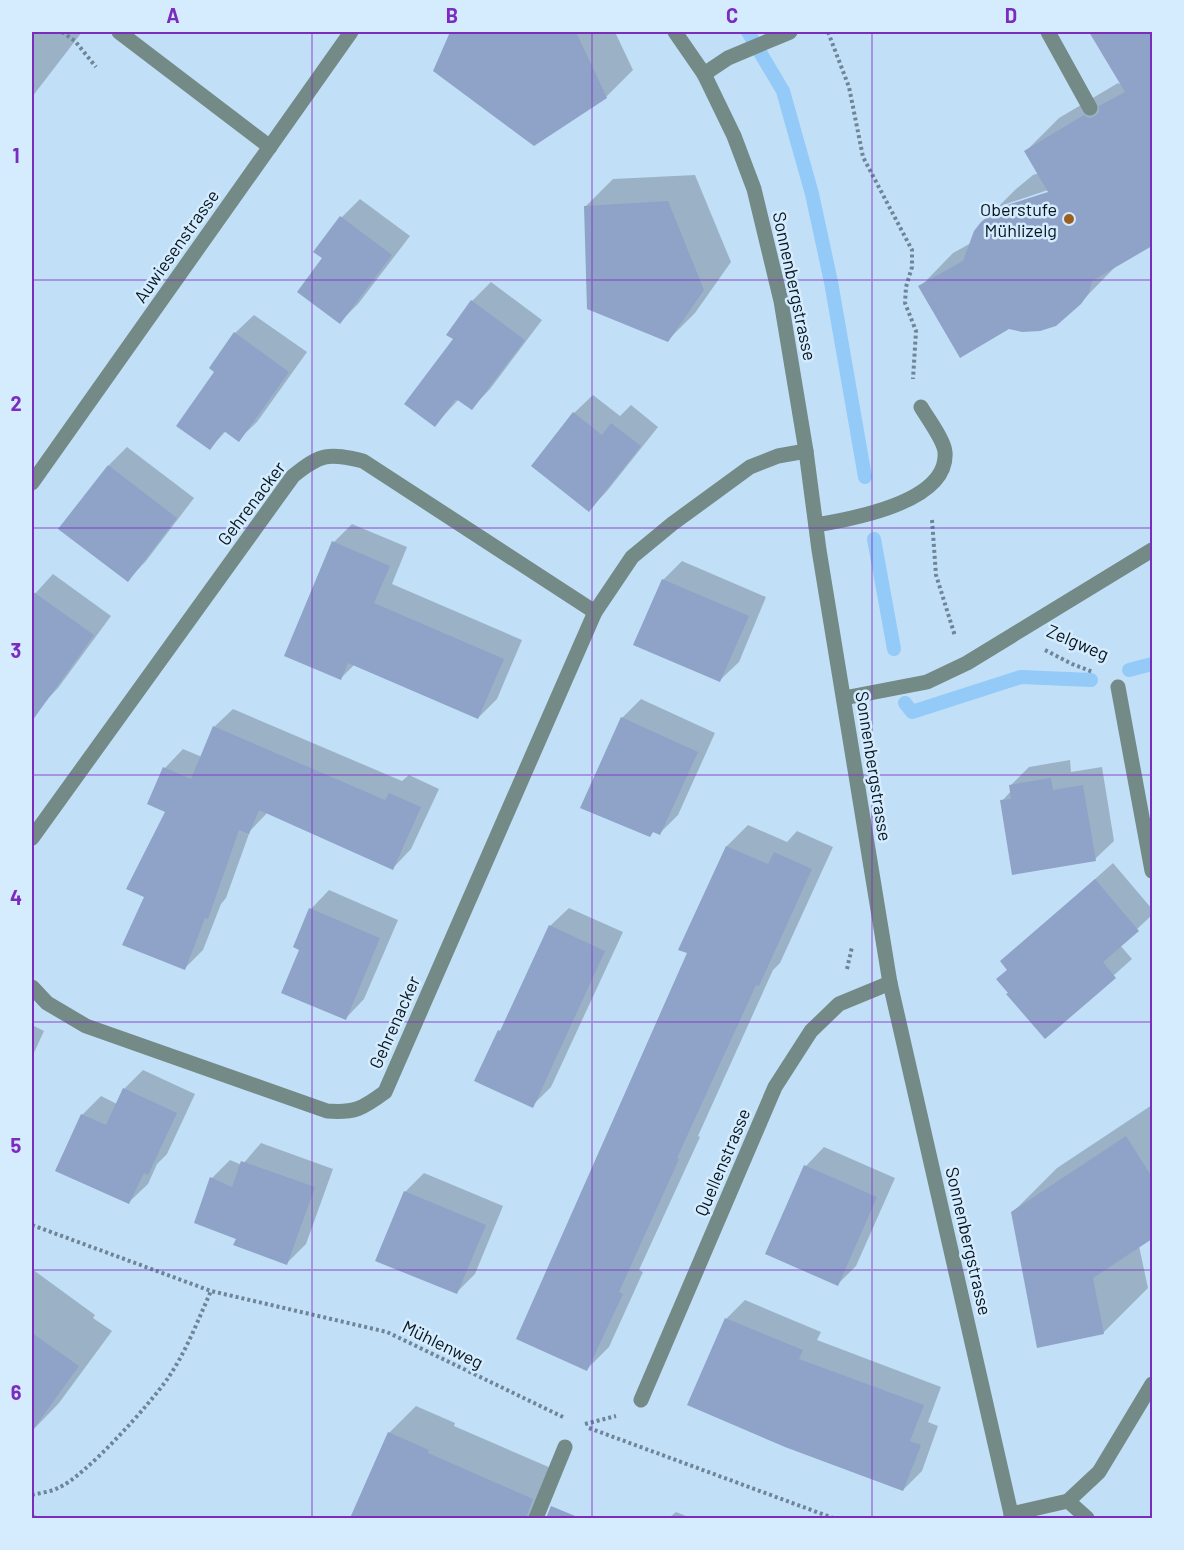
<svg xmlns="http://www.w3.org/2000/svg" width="1184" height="1550" font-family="Barlow,sans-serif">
<rect width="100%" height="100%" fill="#c2dff8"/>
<g fill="#0003" fill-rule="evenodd">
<path d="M 32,32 L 82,32 L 32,97 Z"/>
<path d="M 452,32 L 615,32 L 633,70 L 606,97 L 435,71 Z"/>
<path d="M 1091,32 L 1152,32 L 1152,244 L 1118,264 L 1080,303 L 920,287 L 953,253 L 971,243 L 982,223 L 1016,189 L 1033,175 L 1039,173 L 1026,151 L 1059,118 L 1118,83 L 1122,85 ZM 1054,188 L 1055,191 L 1003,208 L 1003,205 Z"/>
<path d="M 695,175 L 731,262 L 695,313 L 668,340 L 586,206 L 613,179 Z"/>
<path d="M 360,199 L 410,236 L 358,304 L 340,322 L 324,258 L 315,252 L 342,217 Z"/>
<path d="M 491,282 L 542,320 L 490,389 L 472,408 L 459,399 L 435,425 L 455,339 L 448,334 L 472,301 Z"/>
<path d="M 254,315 L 307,352 L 257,422 L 238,440 L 226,431 L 210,448 L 216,372 L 235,333 Z"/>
<path d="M 593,395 L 620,416 L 631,405 L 658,427 L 607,491 L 589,510 L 574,413 Z"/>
<path d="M 127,447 L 194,498 L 146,561 L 128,580 L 109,465 Z"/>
<path d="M 352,524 L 407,547 L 392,584 L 522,640 L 497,699 L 478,718 L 355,664 L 341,678 L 334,542 Z"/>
<path d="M 682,561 L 766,597 L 739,662 L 720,680 L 663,580 Z"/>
<path d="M 53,574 L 111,616 L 58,688 L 40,707 L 32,701 L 32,597 Z"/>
<path d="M 641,699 L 715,733 L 678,815 L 660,833 L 654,831 L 650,835 L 622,718 Z"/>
<path d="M 233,709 L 402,781 L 409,775 L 439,789 L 411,849 L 393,868 L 268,812 L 250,831 L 226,898 L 221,904 L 203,950 L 185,968 L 146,896 L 167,811 L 149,804 L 165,768 L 183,749 L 202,757 L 214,727 Z"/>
<path d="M 1070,760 L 1071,772 L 1102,767 L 1114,841 L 1095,859 L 1002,801 L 1011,791 L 1011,785 L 1029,767 Z"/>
<path d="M 748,825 L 787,842 L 797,831 L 833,847 L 780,963 L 773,970 L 698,1136 L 700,1137 L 639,1270 L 643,1272 L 609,1347 L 587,1369 L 689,953 L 727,846 Z"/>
<path d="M 1113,863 L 1152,909 L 1152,915 L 1120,945 L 1132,959 L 1045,1037 L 998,979 L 1008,969 L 1002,962 Z"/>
<path d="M 329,890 L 398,920 L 364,999 L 346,1018 L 301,949 L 311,909 Z"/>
<path d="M 569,908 L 623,932 L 551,1087 L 532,1106 L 500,1031 L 503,1027 L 550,926 Z"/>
<path d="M 32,1025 L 44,1031 L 32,1057 Z"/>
<path d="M 143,1070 L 195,1094 L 167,1154 L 157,1164 L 148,1184 L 129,1202 L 82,1115 L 101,1096 L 117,1104 L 124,1089 Z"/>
<path d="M 1152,1105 L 1152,1237 L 1139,1246 L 1148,1288 L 1103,1333 L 1012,1213 L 1057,1168 Z"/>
<path d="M 261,1143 L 333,1169 L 306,1244 L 287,1263 L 237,1238 L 212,1178 L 230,1160 L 242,1165 Z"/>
<path d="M 824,1147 L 895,1178 L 856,1266 L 838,1284 L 806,1166 Z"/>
<path d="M 424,1173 L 503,1206 L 475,1274 L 456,1293 L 405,1192 Z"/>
<path d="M 32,1269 L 95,1315 L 93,1318 L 112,1331 L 59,1403 L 32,1431 Z"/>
<path d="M 745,1300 L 821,1332 L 817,1340 L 941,1387 L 928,1422 L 938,1426 L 922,1471 L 903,1490 L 689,1404 L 727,1318 Z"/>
<path d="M 416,1406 L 455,1423 L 454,1426 L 551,1468 L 528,1518 L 351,1518 L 389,1433 Z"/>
<path d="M 676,1512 L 691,1518 L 669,1518 Z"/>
<path d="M 32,1513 L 39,1518 L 32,1518 Z"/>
</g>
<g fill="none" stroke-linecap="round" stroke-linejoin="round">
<g stroke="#93caf7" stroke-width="14">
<path d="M 748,32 L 783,91 L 812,194 L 831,282 L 865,477"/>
<path d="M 874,539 L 894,649"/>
<path d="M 1129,670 L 1152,664"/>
<path d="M 905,703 L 912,712 L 1021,677 L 1091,680"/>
</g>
</g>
<g fill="#8fa2c7">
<path d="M 450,32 L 576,32 L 607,98 L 534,146 L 433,71 Z"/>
<path d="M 1089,32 L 1152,32 L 1152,246 L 1092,281 L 1089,293 L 1081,304 L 1056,326 L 1040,331 L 1022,332 L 1009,329 L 960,358 L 918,286 L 963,261 L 974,231 L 981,222 L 998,208 L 1048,192 L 1024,151 L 1084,115 L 1089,118 L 1095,116 L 1099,112 L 1099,106 L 1125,92 Z"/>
<path d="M 668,201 L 704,290 L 668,342 L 587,309 L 584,206 Z"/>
<path d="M 340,216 L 392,255 L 340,324 L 297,292 L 322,258 L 313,252 Z"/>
<path d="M 471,300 L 525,340 L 472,410 L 456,399 L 435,427 L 404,404 L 453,339 L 446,335 Z"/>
<path d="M 234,332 L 289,372 L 239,442 L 224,431 L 210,450 L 176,426 L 214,372 L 209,368 Z"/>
<path d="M 573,412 L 602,435 L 611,423 L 641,446 L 589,512 L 531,466 Z"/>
<path d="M 108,465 L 177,518 L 128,582 L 58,529 Z"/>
<path d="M 332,541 L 390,566 L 374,603 L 504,659 L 478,719 L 348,663 L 341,680 L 284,656 Z"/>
<path d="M 662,579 L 749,616 L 720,682 L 633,645 Z"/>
<path d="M 32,591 L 94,635 L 32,721 Z"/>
<path d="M 621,717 L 698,752 L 660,835 L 653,832 L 650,837 L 580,808 Z"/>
<path d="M 213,726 L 385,800 L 389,793 L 421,807 L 393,870 L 259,810 L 249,834 L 239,830 L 208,919 L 205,918 L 185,970 L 122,945 L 144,897 L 126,889 L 165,812 L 147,804 L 163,767 L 191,779 Z"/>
<path d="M 1051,778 L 1053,790 L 1083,785 L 1096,861 L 1012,875 L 1000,800 L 1011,799 L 1009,785 Z"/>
<path d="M 726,846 L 768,864 L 774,852 L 812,869 L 759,986 L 756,985 L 677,1158 L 679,1159 L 619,1292 L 623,1294 L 587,1371 L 516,1339 L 687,953 L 678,950 Z"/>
<path d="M 1095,879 L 1139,931 L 1103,962 L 1116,978 L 1045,1039 L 1006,994 L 1008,993 L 996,979 L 1007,970 L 1000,961 Z"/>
<path d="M 309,908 L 380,938 L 346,1020 L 281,993 L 299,950 L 293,947 Z"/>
<path d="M 549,925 L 605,951 L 533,1108 L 474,1081 L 498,1030 L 500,1031 Z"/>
<path d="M 123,1088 L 177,1113 L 148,1175 L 144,1173 L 129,1204 L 55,1171 L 81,1114 L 106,1125 Z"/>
<path d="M 1126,1136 L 1152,1177 L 1152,1239 L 1093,1278 L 1104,1334 L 1037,1348 L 1011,1212 Z"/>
<path d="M 241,1161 L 315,1187 L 287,1265 L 233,1245 L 236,1239 L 194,1223 L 210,1177 L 232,1187 Z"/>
<path d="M 804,1165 L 877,1197 L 838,1286 L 765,1254 Z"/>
<path d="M 404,1191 L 486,1225 L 457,1294 L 375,1261 Z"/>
<path d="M 725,1318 L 803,1350 L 799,1359 L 924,1405 L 910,1441 L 921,1445 L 903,1491 L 785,1447 L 687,1405 Z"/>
<path d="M 32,1333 L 79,1366 L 32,1431 Z"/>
<path d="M 388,1432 L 429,1450 L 428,1453 L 533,1499 L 526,1518 L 350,1518 Z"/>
<path d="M 551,1506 L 580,1518 L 546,1518 Z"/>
</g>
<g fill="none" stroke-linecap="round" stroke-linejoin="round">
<g stroke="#6e8597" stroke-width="4" stroke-dasharray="3 3" stroke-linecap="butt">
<path d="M 62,32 L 75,41 L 96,67"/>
<path d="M 828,32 L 849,87 L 863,157 L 912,250 L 912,267 L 906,287 L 905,303 L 916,331 L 913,379"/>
<path d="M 932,520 L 936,575 L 955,636"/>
<path d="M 1045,650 L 1072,664 L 1093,672"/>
<path d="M 847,969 L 852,947"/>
<path d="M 32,1225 L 211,1291 L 387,1332 L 563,1417"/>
<path d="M 585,1424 L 616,1416"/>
<path d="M 589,1428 L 833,1518"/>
<path d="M 32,1495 C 40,1493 50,1492 58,1488 C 85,1477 151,1403 168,1378 C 186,1352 198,1320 211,1291"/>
</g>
<g stroke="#748a86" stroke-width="15">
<path d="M 119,32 L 270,147"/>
<path d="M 1048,32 L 1090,108"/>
<path d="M 704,74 L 728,58 L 790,32"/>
<path d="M 816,525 C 852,519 949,502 945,452 C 944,440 928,419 921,407"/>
<path d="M 1118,687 L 1152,871"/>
<path d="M 844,698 L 927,682 L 967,663 L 1152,550"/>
<path d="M 1068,1501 L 1087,1518"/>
<path d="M 536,1518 L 565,1447"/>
</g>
<g stroke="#748a86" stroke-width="15">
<path d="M 675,32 L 704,74 L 734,136 L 754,189 L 781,301 L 806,451 L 819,550 L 890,983 L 1012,1518"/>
<path d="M 32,483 L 351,32"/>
<path d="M 32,838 L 293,476 C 321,453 329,453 363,461 L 595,612"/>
<path d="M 32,987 L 47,1003 L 86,1026 L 327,1111 C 355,1113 362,1109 385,1092 L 595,612 L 632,557 L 672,524 L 750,467 L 778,456 L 806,451"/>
<path d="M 641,1400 L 775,1087 L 811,1031 L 839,1004 L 890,983"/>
<path d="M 1011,1514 L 1068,1501 L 1099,1472 L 1152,1384"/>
</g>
</g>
<path fill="none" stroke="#7b2cbf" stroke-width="1.5" stroke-opacity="0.55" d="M 312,32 L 312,1518M 592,32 L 592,1518M 872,32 L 872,1518M 32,280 L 1152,280M 32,528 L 1152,528M 32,775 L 1152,775M 32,1022 L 1152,1022M 32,1270 L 1152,1270"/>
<circle fill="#9b6020" stroke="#d5ecfe" stroke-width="2" cx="1069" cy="219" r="6"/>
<g text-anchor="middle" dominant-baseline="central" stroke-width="5" stroke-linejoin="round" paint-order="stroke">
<g font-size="18" fill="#07151f" stroke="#d5ecfe" text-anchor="end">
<text x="1057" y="209">Oberstufe<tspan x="1057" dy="21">Mühlizelg</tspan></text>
</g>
<g font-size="18" fill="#07151f" stroke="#d5ecfe">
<text transform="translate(176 246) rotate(-55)">Auwiesenstrasse</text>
<text transform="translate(795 286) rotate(78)">Sonnenbergstrasse</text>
<text transform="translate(251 503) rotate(-53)">Gehrenacker</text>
<text transform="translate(1078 642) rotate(23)">Zelgweg</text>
<text transform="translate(874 766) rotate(81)">Sonnenbergstrasse</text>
<text transform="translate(394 1022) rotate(-66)">Gehrenacker</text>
<text transform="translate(722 1162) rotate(-67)">Quellenstrasse</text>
<text transform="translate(969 1241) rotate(77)">Sonnenbergstrasse</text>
<text transform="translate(443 1344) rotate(26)">Mühlenweg</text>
</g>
</g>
<rect width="1184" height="1550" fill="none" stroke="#d5ecfe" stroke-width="66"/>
<rect x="33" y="33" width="1118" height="1484" fill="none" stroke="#7b2cbf" stroke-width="2"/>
<g font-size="20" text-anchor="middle" font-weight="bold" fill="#7b2cbf">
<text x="173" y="23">A</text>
<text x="452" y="23">B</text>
<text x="732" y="23">C</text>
<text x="1011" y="23">D</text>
<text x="16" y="163">1</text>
<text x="16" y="411">2</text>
<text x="16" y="658">3</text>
<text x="16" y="905">4</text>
<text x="16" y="1153">5</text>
<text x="16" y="1400">6</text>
</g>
</svg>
